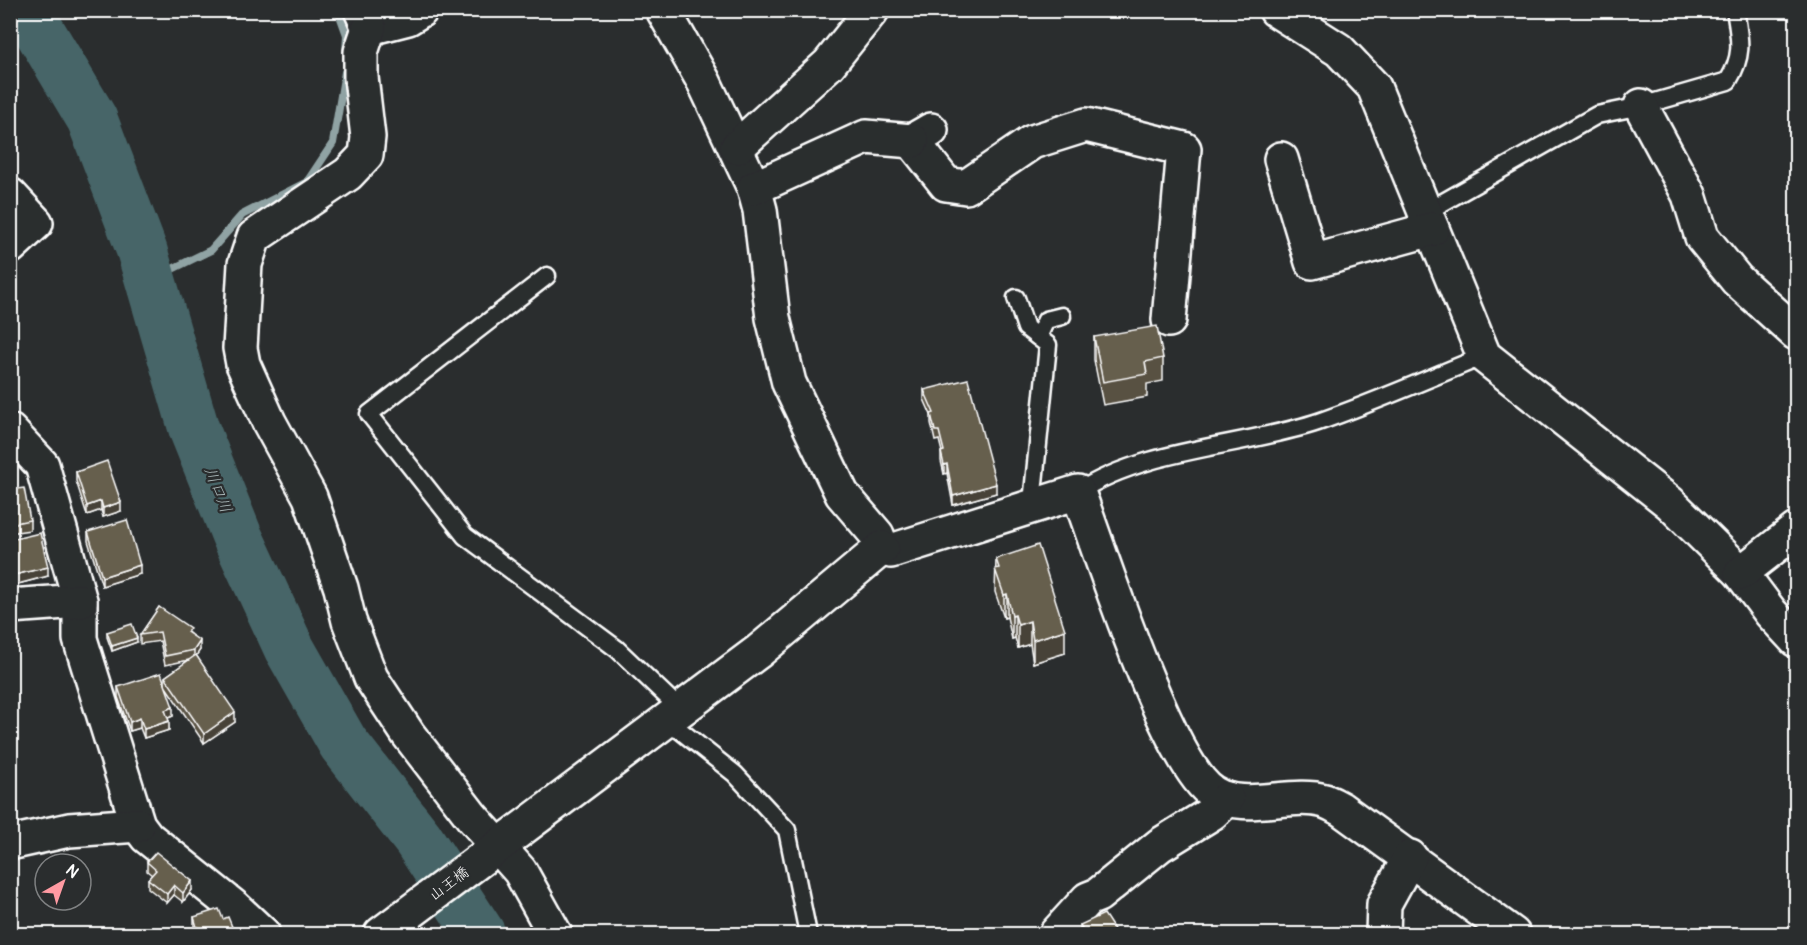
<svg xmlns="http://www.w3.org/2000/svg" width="1807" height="945" font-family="Pangolin,'Klee One',sans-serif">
<rect width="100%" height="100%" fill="#2a2d2e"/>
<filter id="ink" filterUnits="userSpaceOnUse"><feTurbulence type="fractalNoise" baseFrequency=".0167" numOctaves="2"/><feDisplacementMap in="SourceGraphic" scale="12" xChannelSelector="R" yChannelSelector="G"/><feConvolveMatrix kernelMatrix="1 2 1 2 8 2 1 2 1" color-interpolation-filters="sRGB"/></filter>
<g filter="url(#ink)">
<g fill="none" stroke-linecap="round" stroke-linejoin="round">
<g stroke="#90a3a4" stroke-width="8">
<path d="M 338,10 L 347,35 L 346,53"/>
<path d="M 150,280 L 211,250 L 242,215 L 307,182 L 333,143 L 345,72"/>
</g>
<path stroke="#466567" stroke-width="51" d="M 27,10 L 92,119 L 142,251 L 194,429 L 237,536 L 289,648 L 343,743 L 418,839 L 480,934"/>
<defs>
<g id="lane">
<path d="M 1426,212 L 1597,115 L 1641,106 L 1728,81 C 1744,55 1740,40 1735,10"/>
<path d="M 547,276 L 369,414 L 465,536 L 617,649 L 681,710"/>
<path d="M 1016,298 L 1026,328 L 1048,345 L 1033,493 L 1037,505"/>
<path d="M 1038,337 L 1046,320 L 1062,316"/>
<path d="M 1078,492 C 1146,448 1242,447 1318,422 C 1374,403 1429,378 1484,356"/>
<path d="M 667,720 L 735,774 L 787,830 L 808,934"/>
</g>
<g id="street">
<path d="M 361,10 L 369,28 L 408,18 L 421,10"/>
<path d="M 663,10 L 704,82 L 754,188 L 760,210 L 773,318 L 789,383 L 842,494 L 877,535 L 882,548 L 891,551 L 1078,492 C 1100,551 1167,763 1213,793 C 1245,813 1290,791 1325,801 C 1330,803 1336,806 1341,809 L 1513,934"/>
<path d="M 1276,10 L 1339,50 L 1374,87 L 1484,356 L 1670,503 L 1741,573 L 1771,613 L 1796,640"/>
<path d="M 369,28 L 361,52 L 361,77 L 368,137 L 366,155 L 348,174 L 254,237 L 245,264 L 240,348 L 243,364 L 269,422 L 310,497 L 341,588 L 349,621 L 371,678 L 408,734 L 472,817 L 520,871 L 555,934"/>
<path d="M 1641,106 L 1689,195 L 1702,237 L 1737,280 L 1796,333"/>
<path d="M 931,130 L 912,141 L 946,184 L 966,187 L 1032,142 L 1086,125 L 1184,149 L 1169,320"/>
<path d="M 737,147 L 829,64 L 872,10"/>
<path d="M 1281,159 L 1312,262 L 1432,229"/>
<path d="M 754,188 L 866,137 L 912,141"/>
<path d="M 10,195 L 36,223 L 10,247"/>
<path d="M 10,431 L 42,465 L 80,601 L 80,639 L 138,825 L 147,837 L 233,906 L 263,934"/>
<path d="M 1741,573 L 1796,530"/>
<path d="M 10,606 L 80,601"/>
<path d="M 10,843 L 69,830 L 138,825"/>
<path d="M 381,934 L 759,651 L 882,548"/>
<path d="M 1056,934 L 1088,899 L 1098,895 L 1160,845 L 1212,813 L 1227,799"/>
<path d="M 1383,934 L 1384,904 L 1410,857"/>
</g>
</defs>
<use href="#lane" stroke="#fff" stroke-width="21"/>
<use href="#street" stroke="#fff" stroke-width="38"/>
<use href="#lane" stroke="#2a2d2e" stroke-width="16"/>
<use href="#street" stroke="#2a2d2e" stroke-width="33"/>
</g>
<g fill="#585143" stroke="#fff" stroke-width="1.5">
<path d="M 1094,337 L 1163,358 L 1163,381 L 1147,384 L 1147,397 L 1103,405 L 1094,360 Z"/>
<path d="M 924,390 L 996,493 L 953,505 L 947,473 L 944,474 L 941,461 L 941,452 L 942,452 L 939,440 L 935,441 L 931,423 L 931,415 L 924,399 Z"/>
<path d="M 76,472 L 121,511 L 103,517 L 101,510 L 87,515 L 76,481 Z"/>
<path d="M 10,490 L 30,520 L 30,530 L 10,533 Z"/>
<path d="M 88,532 L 140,574 L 102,586 L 88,541 Z"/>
<path d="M 10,540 L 48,576 L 14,585 L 10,569 Z"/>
<path d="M 996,559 L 1065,653 L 1033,663 L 1030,644 L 1018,648 L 1015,638 L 1012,639 L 1007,617 L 1004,618 L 995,592 Z"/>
<path d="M 159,607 L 190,634 L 200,650 L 196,655 L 235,722 L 204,743 L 166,687 L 173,716 L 168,718 L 169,730 L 144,738 L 140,728 L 130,731 L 118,697 L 118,687 L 165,684 L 165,677 L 189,660 L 165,665 L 160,641 L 140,644 L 140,635 Z"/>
<path d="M 107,632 L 137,642 L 112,651 L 107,637 Z"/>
<path d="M 147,862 L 192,890 L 183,902 L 174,895 L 167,903 L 148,888 L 148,879 L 152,875 L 147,871 Z"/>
<path d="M 194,917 L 223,919 L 235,934 L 196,934 L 194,927 Z"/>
<path d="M 1080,925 L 1117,934 L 1080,934 Z"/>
</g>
<g fill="#474237" stroke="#fff" stroke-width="1.5">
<path d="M 947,464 L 947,473 L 944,474 L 944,465 Z"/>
<path d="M 996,484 L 996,493 L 953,505 L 953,496 Z"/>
<path d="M 101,501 L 101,510 L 87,515 L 87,506 Z"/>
<path d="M 121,502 L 121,511 L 103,517 L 103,508 Z"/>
<path d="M 140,565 L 140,574 L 102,586 L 102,577 Z"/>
<path d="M 48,567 L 48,576 L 14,585 L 14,575 Z"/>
<path d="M 1007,594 L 1007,617 L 1004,618 L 1004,595 Z"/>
<path d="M 1015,615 L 1015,638 L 1012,639 L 1012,616 Z"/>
<path d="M 1030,621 L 1030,644 L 1018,648 L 1018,625 Z"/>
<path d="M 1065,630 L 1065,653 L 1033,663 L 1033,640 Z"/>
<path d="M 137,638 L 137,642 L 112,651 L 112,646 Z"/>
<path d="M 200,641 L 200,650 L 194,659 L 194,650 Z"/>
<path d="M 173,707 L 173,716 L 165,719 L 165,710 Z"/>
<path d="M 235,712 L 235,722 L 204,743 L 204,734 Z"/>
<path d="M 140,718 L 140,728 L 130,731 L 130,722 Z"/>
<path d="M 169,721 L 169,730 L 144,738 L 144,729 Z"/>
<path d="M 192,881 L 192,890 L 183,902 L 183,893 Z"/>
<path d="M 174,885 L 174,895 L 167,903 L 167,894 Z"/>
</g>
<g fill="#665e4e" stroke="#fff" stroke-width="1.5">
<path d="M 1157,326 L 1163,358 L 1145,362 L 1147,374 L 1103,382 L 1094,337 Z"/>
<path d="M 968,379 L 996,484 L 953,496 L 947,464 L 944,465 L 941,452 L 944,451 L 939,431 L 935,431 L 931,414 L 934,413 L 924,390 Z"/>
<path d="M 107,461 L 121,502 L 103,508 L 101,501 L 87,506 L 76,472 Z"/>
<path d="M 24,488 L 30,520 L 10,524 L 10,490 Z"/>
<path d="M 127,520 L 140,565 L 102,577 L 88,532 Z"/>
<path d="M 40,533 L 48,567 L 14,575 L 10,560 L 10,540 Z"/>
<path d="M 1038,545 L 1065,630 L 1033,640 L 1030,621 L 1018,625 L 1015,615 L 1012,616 L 1007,594 L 1004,595 L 995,569 L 999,568 L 996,559 Z"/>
<path d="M 159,607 L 190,628 L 187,632 L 200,641 L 194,650 L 165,656 L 160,632 L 140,635 Z"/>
<path d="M 132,624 L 137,638 L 112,646 L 107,632 Z"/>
<path d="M 196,655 L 235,712 L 204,734 L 165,677 Z"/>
<path d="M 161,673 L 173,707 L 165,710 L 169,721 L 144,729 L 140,718 L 130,722 L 118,687 Z"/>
<path d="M 156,852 L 192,881 L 183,893 L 174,885 L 167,894 L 148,879 L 156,870 L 147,862 Z"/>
<path d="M 219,909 L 223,919 L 228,917 L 235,934 L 199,934 L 194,917 Z"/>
<path d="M 1104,914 L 1117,934 L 1086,934 L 1080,925 Z"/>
</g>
</g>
<g text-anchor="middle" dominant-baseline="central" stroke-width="4.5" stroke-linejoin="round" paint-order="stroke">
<g font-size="15" fill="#fff" stroke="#2a2d2e">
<text transform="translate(449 884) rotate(-37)">山王橋</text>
</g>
<g font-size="16" font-style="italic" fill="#acbabb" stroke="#2a2d2e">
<text transform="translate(218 490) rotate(68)">川口川</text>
</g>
</g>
<rect width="1807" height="945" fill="none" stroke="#2a2d2e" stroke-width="36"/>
<rect x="18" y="18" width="1771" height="909" fill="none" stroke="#fff" stroke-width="2" filter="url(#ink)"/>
<g transform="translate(63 882) rotate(40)"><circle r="28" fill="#2a2d2e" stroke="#7f8182" stroke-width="1.5"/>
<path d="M0-4.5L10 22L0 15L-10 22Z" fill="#ff9aa2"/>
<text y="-9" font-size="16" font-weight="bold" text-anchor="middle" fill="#ffffff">N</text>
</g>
</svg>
